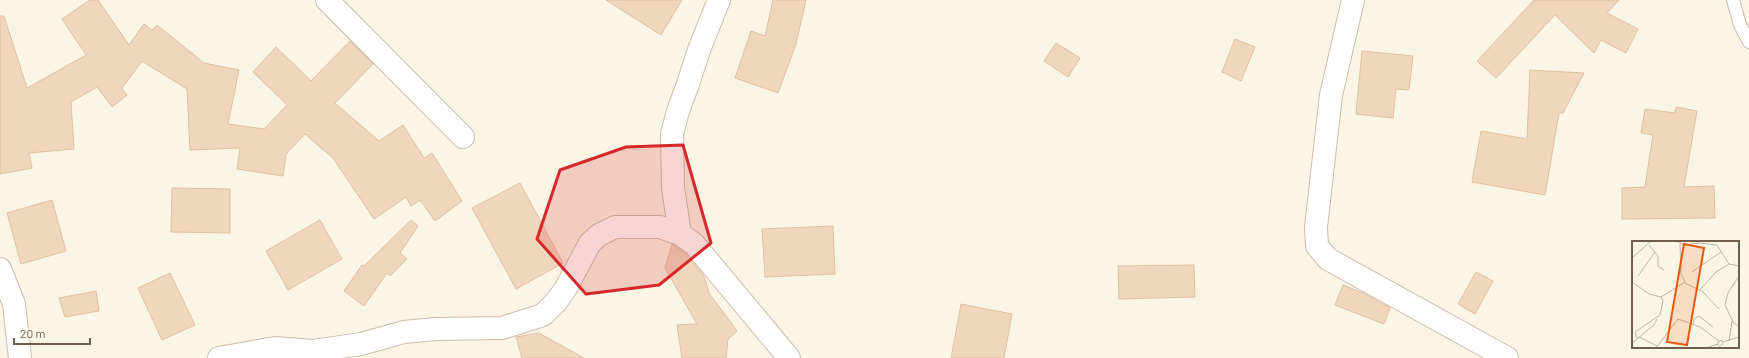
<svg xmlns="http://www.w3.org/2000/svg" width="1749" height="358" font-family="Barlow,sans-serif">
<rect width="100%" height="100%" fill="#fbf5e6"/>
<g fill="#efd7bf" stroke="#e1bfa0">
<path d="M 90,0 L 98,0 L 129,45 L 144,24 L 152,30 L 157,25 L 204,63 L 239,70 L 228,124 L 264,129 L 287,105 L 253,72 L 276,47 L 311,81 L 350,41 L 373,64 L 335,103 L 379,141 L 403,125 L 424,158 L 432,153 L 462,201 L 435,221 L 420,200 L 411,206 L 406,197 L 374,219 L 333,158 L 305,134 L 286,154 L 283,176 L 237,169 L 240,148 L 190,150 L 187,89 L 142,61 L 122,88 L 127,95 L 112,107 L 97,87 L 71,102 L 74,149 L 29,153 L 32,168 L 0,174 L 0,16 L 4,16 L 27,88 L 86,55 L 62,19 Z"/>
<path d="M 606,0 L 682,0 L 661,35 Z"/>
<path d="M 773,0 L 806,0 L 796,44 L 778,93 L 735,78 L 751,31 L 765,36 Z"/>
<path d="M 1534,0 L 1619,0 L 1607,13 L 1638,29 L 1626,53 L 1601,40 L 1594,53 L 1555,15 L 1496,78 L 1477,61 Z"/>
<path d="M 1235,39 L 1255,47 L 1241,81 L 1222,72 Z"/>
<path d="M 1056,43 L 1080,58 L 1068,77 L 1044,61 Z"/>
<path d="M 1362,51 L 1413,56 L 1409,90 L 1396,89 L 1393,118 L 1356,114 Z"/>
<path d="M 1530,70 L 1584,73 L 1564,111 L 1563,113 L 1559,113 L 1545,195 L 1472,182 L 1481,131 L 1527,139 Z"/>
<path d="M 1676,107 L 1697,111 L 1684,187 L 1714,186 L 1715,218 L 1622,219 L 1622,188 L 1645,187 L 1653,135 L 1641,133 L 1645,109 L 1675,113 Z"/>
<path d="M 520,183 L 563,263 L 516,289 L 472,208 Z"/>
<path d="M 172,188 L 230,189 L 230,233 L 171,232 Z"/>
<path d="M 52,200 L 66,251 L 21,264 L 7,213 Z"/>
<path d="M 320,220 L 342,259 L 288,290 L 266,251 Z"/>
<path d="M 411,220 L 418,226 L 400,253 L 407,259 L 390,276 L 387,273 L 364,306 L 344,291 L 362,265 L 364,266 Z"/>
<path d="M 833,226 L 835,274 L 765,277 L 762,229 Z"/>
<path d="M 672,244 L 685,253 L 704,276 L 709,293 L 737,331 L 728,339 L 726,358 L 682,358 L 677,325 L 697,324 L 665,268 Z"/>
<path d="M 1194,265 L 1195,297 L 1119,299 L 1118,266 Z"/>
<path d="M 1476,272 L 1493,281 L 1475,314 L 1458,304 Z"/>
<path d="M 170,273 L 195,325 L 162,340 L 138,288 Z"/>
<path d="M 1343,285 L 1363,293 L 1390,308 L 1384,324 L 1335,305 Z"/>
<path d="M 96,291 L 99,311 L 65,317 L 59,298 Z"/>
<path d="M 961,304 L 1012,314 L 1004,358 L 951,358 Z"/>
<path d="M 539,333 L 584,358 L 522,358 L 516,337 Z"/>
</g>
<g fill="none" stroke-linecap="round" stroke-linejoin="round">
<defs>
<path id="service" d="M 1733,0 L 1740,25 L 1749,42"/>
<g id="minor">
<path d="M 327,0 L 463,137"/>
<path d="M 1353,0 L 1331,95 L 1316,227 L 1317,246 L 1328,259 L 1507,358"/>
<path d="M 680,234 L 673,188 L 672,134 L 678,111 L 688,84 L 699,50 L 719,0"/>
<path d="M 0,269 L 14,304 L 20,358"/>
<path d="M 219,358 L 275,348 L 313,351 L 361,344 L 404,332 L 436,329 L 502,328 L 543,315 L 556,302 L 566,288 L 590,243 L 599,235 L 615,227 L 660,227 L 680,234 L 694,244 L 789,358"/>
</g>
</defs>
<use href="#service" stroke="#cdbdac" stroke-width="14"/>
<use href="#minor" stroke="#cdbdac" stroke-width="24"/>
<use href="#service" stroke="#fff" stroke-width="12"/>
<use href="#minor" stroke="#fff" stroke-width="22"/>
</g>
<path fill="#d62828" fill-opacity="0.2" stroke="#d62828" stroke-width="3" stroke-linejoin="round" d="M 683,145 L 711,243 L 659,285 L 586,294 L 537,239 L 560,170 L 626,147 Z"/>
<g transform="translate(1632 241)">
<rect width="107" height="107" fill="#fbf5e6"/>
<path fill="none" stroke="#c1b3a3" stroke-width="1" d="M 44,0 L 52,4 L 68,2 L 85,4 L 97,23 L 107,25M 17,4 L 26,15 L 26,25 L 32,29M 0,17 L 19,0M 60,31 L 89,11M 6,35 L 23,11M 107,35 L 96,52 L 93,64 L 101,81 L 107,86M 0,41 L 17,53 L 29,56 L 31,59 L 28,74 L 3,91 L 5,97M 53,42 L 71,51 L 87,68M 68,49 L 84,31 L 97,23M 29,56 L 53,41 L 49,33 L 48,3M 61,83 L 62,78 L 67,75 L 81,86M 7,96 L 25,105M 97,100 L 100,80M 91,101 L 107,96M 0,102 L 22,84 L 25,78M 88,105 L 91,103 L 90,99 L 86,101 L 86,104 L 89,107M 24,107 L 46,78 L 68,86 L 87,100M 74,107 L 86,103"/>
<path fill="#e8590c" fill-opacity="0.15" stroke="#e8590c" stroke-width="2" d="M 52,3 L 72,7 L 55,104 L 35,101 Z"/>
<rect width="107" height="107" fill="none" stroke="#735d4c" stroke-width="2"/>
</g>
<path d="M14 338v6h76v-6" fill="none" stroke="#735d4c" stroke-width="2"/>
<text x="20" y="338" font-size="12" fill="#735d4c" stroke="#fef9ec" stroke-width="3" paint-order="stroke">20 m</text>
</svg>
